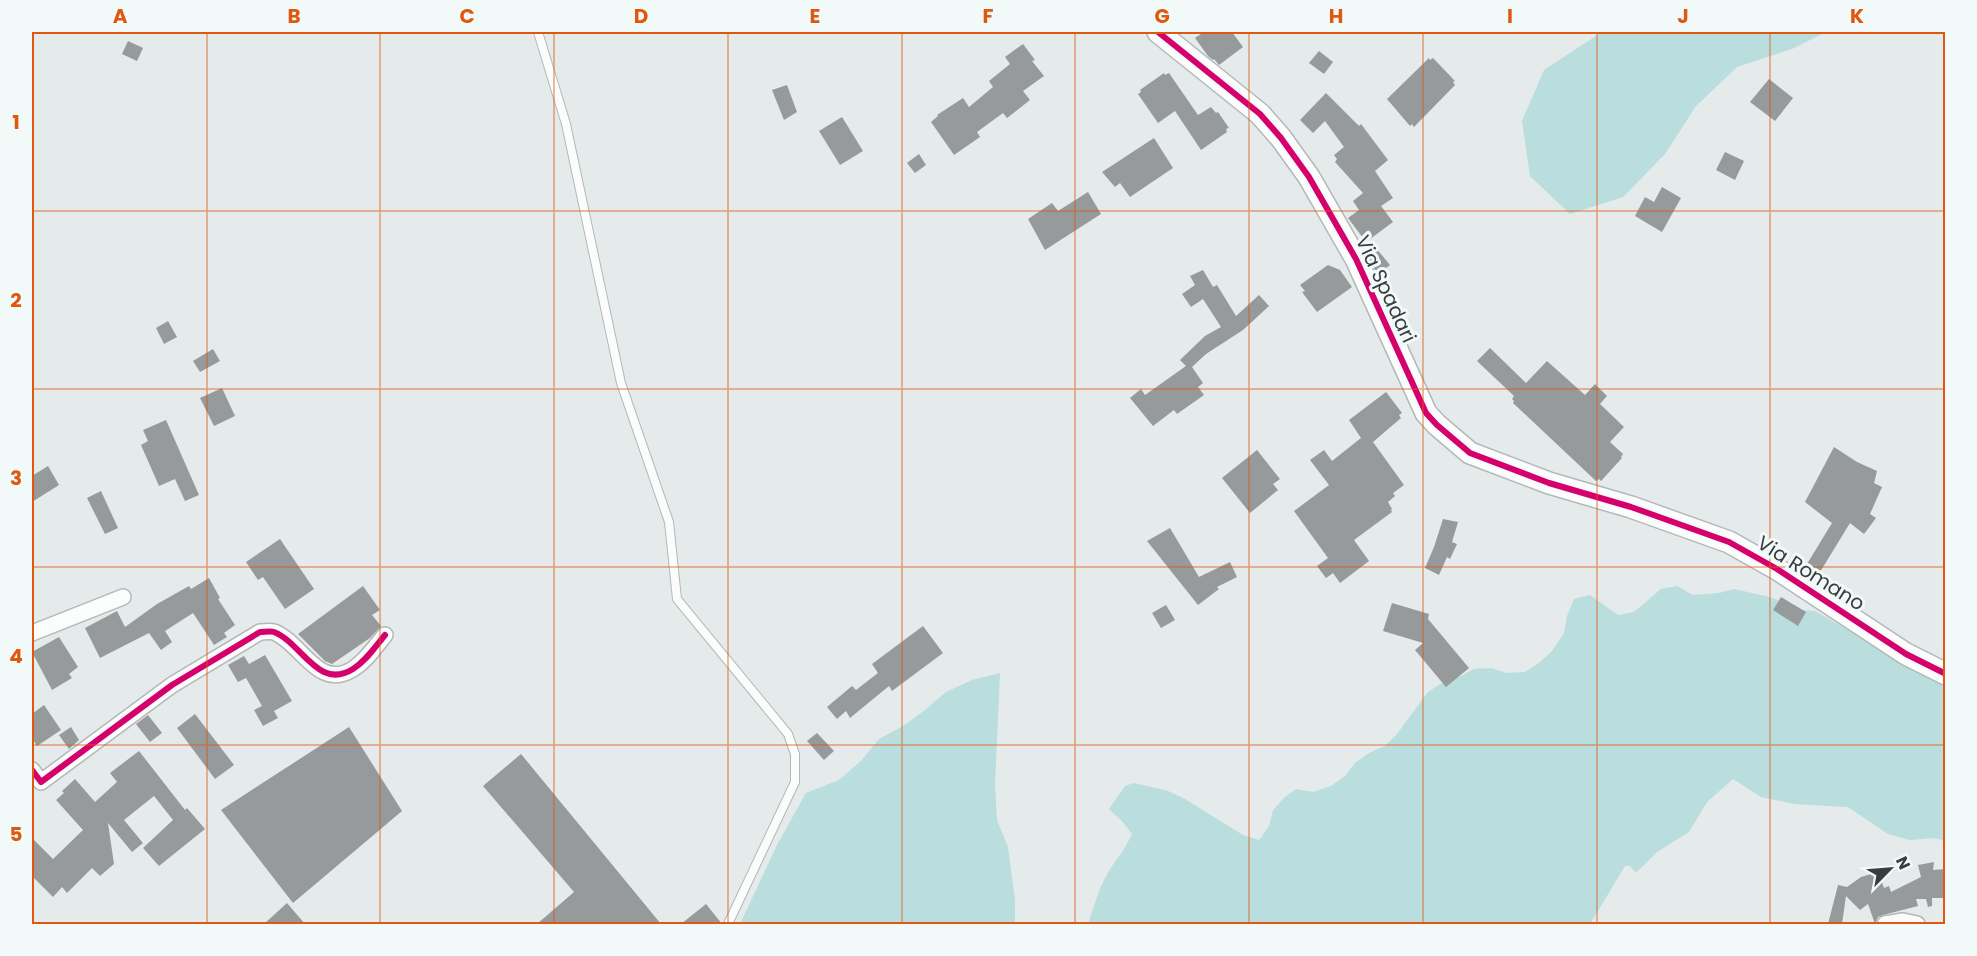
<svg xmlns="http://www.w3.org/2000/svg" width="1977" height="956" font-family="Poppins,sans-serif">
<rect width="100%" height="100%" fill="#e5eaea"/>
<g fill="#baddde">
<path d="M 1602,32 L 1826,32 L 1792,49 L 1737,67 L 1696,106 L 1665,154 L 1623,197 L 1570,214 L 1530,176 L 1522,121 L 1544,70 Z"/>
<path d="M 1677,586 L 1693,595 L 1719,593 L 1734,589 L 1766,596 L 1781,601 L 1791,609 L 1815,611 L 1914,667 L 1945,682 L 1945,841 L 1935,838 L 1910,840 L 1888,834 L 1848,807 L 1794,804 L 1761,797 L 1733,779 L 1707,802 L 1689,832 L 1657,852 L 1636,873 L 1630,866 L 1625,866 L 1590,924 L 1088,924 C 1094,907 1099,887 1109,871 C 1117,858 1126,848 1132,834 L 1122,821 L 1109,809 L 1125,786 L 1134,783 L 1168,791 L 1185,799 L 1243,835 L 1259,840 L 1269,826 L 1273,810 L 1285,797 L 1296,789 L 1313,792 L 1331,786 L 1345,776 L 1355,763 L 1369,753 L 1385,746 L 1397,734 L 1428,692 L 1442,683 L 1459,677 L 1474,669 L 1491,668 L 1507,673 L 1525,672 L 1539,663 L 1552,651 L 1564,633 L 1567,616 L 1574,599 L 1590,595 L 1618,615 L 1634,612 L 1661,589 Z"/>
<path d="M 1000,673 L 995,784 L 997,820 L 1008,847 L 1015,900 L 1015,924 L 740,924 L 778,843 L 806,793 L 839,780 L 861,761 L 879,739 L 903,726 L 925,710 L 946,692 L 972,680 Z"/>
</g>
<g fill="#969a9a">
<path d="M 1204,32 L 1232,32 L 1243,47 L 1219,65 L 1214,59 L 1213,60 L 1208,56 L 1195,38 Z"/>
<path d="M 128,41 L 143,48 L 137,61 L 122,54 Z"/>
<path d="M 1023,44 L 1035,60 L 1032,61 L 1044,76 L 1023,91 L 1030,100 L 1007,118 L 1003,113 L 977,132 L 980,137 L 954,155 L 931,122 L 938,116 L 937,115 L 963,98 L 969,107 L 993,87 L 989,81 L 1010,64 L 1005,57 Z"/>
<path d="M 1319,51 L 1333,62 L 1324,74 L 1309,63 Z"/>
<path d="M 1429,58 L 1430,60 L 1433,58 L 1455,81 L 1453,82 L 1455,85 L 1414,127 L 1412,124 L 1410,126 L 1387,99 Z"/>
<path d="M 1164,73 L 1165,75 L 1169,73 L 1198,115 L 1211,107 L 1216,113 L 1218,112 L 1229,128 L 1226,129 L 1227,132 L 1201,150 L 1175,111 L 1158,123 L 1138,94 L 1141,92 L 1140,90 Z"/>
<path d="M 1769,79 L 1793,98 L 1775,121 L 1750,102 Z"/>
<path d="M 787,85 L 797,112 L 784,120 L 772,90 Z"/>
<path d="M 1326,93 L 1359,126 L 1361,124 L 1388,160 L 1375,171 L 1393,198 L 1381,206 L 1393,222 L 1366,242 L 1348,218 L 1359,210 L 1353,201 L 1363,193 L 1335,162 L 1337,159 L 1334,155 L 1344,147 L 1325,121 L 1313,133 L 1300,120 Z"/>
<path d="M 842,117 L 863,151 L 840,165 L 819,131 Z"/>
<path d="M 1154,138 L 1173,168 L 1130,197 L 1120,183 L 1115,187 L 1102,172 Z"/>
<path d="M 1725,152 L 1744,161 L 1735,180 L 1716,170 Z"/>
<path d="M 919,154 L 926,165 L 915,173 L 907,163 Z"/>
<path d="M 1662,187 L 1681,198 L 1662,232 L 1635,216 L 1645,197 L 1654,202 Z"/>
<path d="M 1088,192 L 1101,214 L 1045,250 L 1028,219 L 1052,203 L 1058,211 Z"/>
<path d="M 1375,247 L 1390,265 L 1377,275 L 1367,253 Z"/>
<path d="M 1328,265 L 1340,270 L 1352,287 L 1317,312 L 1302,292 L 1305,291 L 1300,285 Z"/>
<path d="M 1203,270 L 1213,287 L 1217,285 L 1236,316 L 1259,295 L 1269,306 L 1243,330 L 1206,354 L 1192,367 L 1203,383 L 1198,387 L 1204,395 L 1177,414 L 1174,410 L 1153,426 L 1130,398 L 1141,389 L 1145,395 L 1186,366 L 1180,360 L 1205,336 L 1221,327 L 1203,299 L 1191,307 L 1182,294 L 1195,285 L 1190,276 Z"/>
<path d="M 168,321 L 177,337 L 164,344 L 156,328 Z"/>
<path d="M 1490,348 L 1526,383 L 1547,361 L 1585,395 L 1595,384 L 1607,396 L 1600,404 L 1624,427 L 1610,442 L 1623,454 L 1621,457 L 1622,458 L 1601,481 L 1599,479 L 1596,481 L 1513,403 L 1514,401 L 1512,399 L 1514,396 L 1477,361 Z"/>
<path d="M 213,349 L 220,361 L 200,372 L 193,361 Z"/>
<path d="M 222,388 L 235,416 L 214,426 L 200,398 Z"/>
<path d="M 1386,392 L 1402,413 L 1399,415 L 1401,418 L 1373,442 L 1404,485 L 1393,493 L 1395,496 L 1388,502 L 1392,509 L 1391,510 L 1392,512 L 1354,540 L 1369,561 L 1340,583 L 1333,573 L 1326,578 L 1317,566 L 1328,558 L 1294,511 L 1329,485 L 1310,460 L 1324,450 L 1332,461 L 1361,438 L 1349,420 Z"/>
<path d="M 166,420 L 199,495 L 185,501 L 175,479 L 159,486 L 141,445 L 148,441 L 143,430 Z"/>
<path d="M 1834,447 L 1857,462 L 1877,471 L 1874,483 L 1882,487 L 1870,514 L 1876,518 L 1864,534 L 1850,523 L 1820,572 L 1807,564 L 1832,523 L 1805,502 Z"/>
<path d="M 1257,450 L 1280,479 L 1273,484 L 1278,490 L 1250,513 L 1222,478 Z"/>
<path d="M 48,466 L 59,485 L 32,502 L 32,476 Z"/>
<path d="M 101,491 L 118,528 L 105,534 L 87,498 Z"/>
<path d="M 1443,519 L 1458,522 L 1452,542 L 1457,544 L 1450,559 L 1447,557 L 1439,575 L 1425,568 L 1434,547 Z"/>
<path d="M 1170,528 L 1199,577 L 1230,562 L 1237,577 L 1217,587 L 1219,589 L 1198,605 L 1147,541 Z"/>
<path d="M 280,539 L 314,589 L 285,609 L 263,577 L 258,580 L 246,562 Z"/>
<path d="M 209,578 L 220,598 L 218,599 L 235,625 L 224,633 L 227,637 L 214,645 L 193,613 L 165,631 L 172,642 L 161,650 L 149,633 L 100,658 L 85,628 L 117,611 L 125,627 L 157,604 L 189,586 L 191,589 Z"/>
<path d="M 363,586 L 380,610 L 372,615 L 381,626 L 370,638 L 332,664 L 325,661 L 298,634 Z"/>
<path d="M 1781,597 L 1806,612 L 1798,626 L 1773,610 Z"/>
<path d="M 1392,603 L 1429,614 L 1428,619 L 1469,668 L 1446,687 L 1415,650 L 1423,643 L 1383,631 Z"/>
<path d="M 1166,605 L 1175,620 L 1161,628 L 1152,613 Z"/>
<path d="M 923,626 L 943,653 L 892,691 L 889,686 L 850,718 L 846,711 L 837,719 L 827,707 L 852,686 L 856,690 L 878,673 L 872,664 Z"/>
<path d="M 59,637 L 78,667 L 69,674 L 72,678 L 52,690 L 32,652 Z"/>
<path d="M 265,655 L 292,701 L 274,711 L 278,718 L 263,726 L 254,710 L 262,706 L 246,678 L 238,682 L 228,665 L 244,656 L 249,664 Z"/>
<path d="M 44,705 L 61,730 L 37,746 L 32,738 L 32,714 Z"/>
<path d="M 195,714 L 234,765 L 215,779 L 177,728 Z"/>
<path d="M 148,715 L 162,733 L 150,742 L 136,724 Z"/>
<path d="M 71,727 L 79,740 L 69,749 L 59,735 Z"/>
<path d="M 349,727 L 402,811 L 293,903 L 221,810 Z"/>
<path d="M 817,733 L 834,751 L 824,760 L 807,741 Z"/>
<path d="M 139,751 L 185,810 L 187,808 L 205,829 L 159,866 L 143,848 L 173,820 L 154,796 L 124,820 L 143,843 L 132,852 L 108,823 L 114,864 L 100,876 L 92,868 L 67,893 L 62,887 L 53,897 L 32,876 L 32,838 L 53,859 L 83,830 L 56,800 L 64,793 L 62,791 L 75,779 L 95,802 L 117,782 L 110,773 Z"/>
<path d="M 521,754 L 661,924 L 537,924 L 574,892 L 483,786 Z"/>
<path d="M 1934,862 L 1933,870 L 1946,869 L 1946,898 L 1932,898 L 1932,906 L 1928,907 L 1926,899 L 1916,899 L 1918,906 L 1883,915 L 1878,917 L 1875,924 L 1868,904 L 1860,910 L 1846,896 L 1842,924 L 1828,924 L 1838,885 L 1847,887 L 1861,877 L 1878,872 L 1884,888 L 1889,886 L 1891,892 L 1921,877 L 1918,865 Z"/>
<path d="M 287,903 L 305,924 L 264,924 Z"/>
<path d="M 706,904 L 722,924 L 681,924 Z"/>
</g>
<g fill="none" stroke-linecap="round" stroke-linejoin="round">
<defs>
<path id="lane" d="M 538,32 L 566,124 L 621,383 L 669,522 L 677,599 L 788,734 L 795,754 L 795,782 L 728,924"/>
<g id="street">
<path d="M 32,633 L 123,597"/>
<path d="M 32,770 L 41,782 L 172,685 L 260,632 C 264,632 271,631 274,632 C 302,643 318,691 353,669 C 366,661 375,647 385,635"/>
<path d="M 1885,924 L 1903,921 L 1917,924"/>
</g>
<path id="secondary" d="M 1158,32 L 1260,114 L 1281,138 L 1309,177 L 1356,259 L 1426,413 L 1437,425 L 1470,453 L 1549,483 L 1631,507 L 1729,542 L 1777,569 L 1906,654 L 1946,674"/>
</defs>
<use href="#lane" stroke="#b5b8b8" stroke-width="10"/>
<use href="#street" stroke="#b5b8b8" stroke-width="18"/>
<use href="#secondary" stroke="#b5b8b8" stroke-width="24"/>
<use href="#lane" stroke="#fbfcfc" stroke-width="8"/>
<use href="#street" stroke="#fbfcfc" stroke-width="15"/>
<use href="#secondary" stroke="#fbfcfc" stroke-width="21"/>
<defs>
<g id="cycleway">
<path d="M 1158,32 L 1260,114 L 1281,138 L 1309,177 L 1356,259 L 1426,413 L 1437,425 L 1470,453 L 1549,483 L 1631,507 L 1729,542 L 1777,569 L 1906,654 L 1946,674"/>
<path d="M 32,770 L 41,782 L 172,685 L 260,632 C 264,632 271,631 274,632 C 302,643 318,691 353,669 C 366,661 375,647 385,635"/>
</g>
</defs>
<use href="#cycleway" stroke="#f1f9f9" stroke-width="10"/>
<use href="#cycleway" stroke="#d6006c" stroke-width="6"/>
</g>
<path fill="none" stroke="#df580e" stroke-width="1.5" stroke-opacity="0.55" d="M 207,32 L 207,924M 380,32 L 380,924M 554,32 L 554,924M 728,32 L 728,924M 902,32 L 902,924M 1075,32 L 1075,924M 1249,32 L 1249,924M 1423,32 L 1423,924M 1597,32 L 1597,924M 1770,32 L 1770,924M 32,211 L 1946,211M 32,389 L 1946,389M 32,567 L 1946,567M 32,745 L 1946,745"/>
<g text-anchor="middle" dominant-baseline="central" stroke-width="6" stroke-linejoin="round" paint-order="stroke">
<g font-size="20" fill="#3a3d3d" stroke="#f1f9f9">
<text transform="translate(1386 289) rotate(65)">Via Spadari</text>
<text transform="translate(1811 573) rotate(32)">Via Romano</text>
</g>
</g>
<rect width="1977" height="956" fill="none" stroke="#f1f9f9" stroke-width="66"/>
<g transform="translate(1890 869) rotate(65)" stroke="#f1f9f9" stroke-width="4.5" paint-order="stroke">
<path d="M0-4.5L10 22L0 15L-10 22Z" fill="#3a3d3d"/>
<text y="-9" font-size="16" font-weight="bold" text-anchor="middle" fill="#3a3d3d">N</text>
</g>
<rect x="33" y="33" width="1911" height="890" fill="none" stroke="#df580e" stroke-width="2"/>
<g font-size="20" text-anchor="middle" font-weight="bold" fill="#df580e">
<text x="120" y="23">A</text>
<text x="294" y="23">B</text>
<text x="467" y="23">C</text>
<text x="641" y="23">D</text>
<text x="815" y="23">E</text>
<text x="988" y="23">F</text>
<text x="1162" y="23">G</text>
<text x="1336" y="23">H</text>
<text x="1510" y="23">I</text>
<text x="1683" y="23">J</text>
<text x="1857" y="23">K</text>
<text x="16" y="129">1</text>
<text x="16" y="307">2</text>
<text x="16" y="485">3</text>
<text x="16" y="663">4</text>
<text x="16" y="841">5</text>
</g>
</svg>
